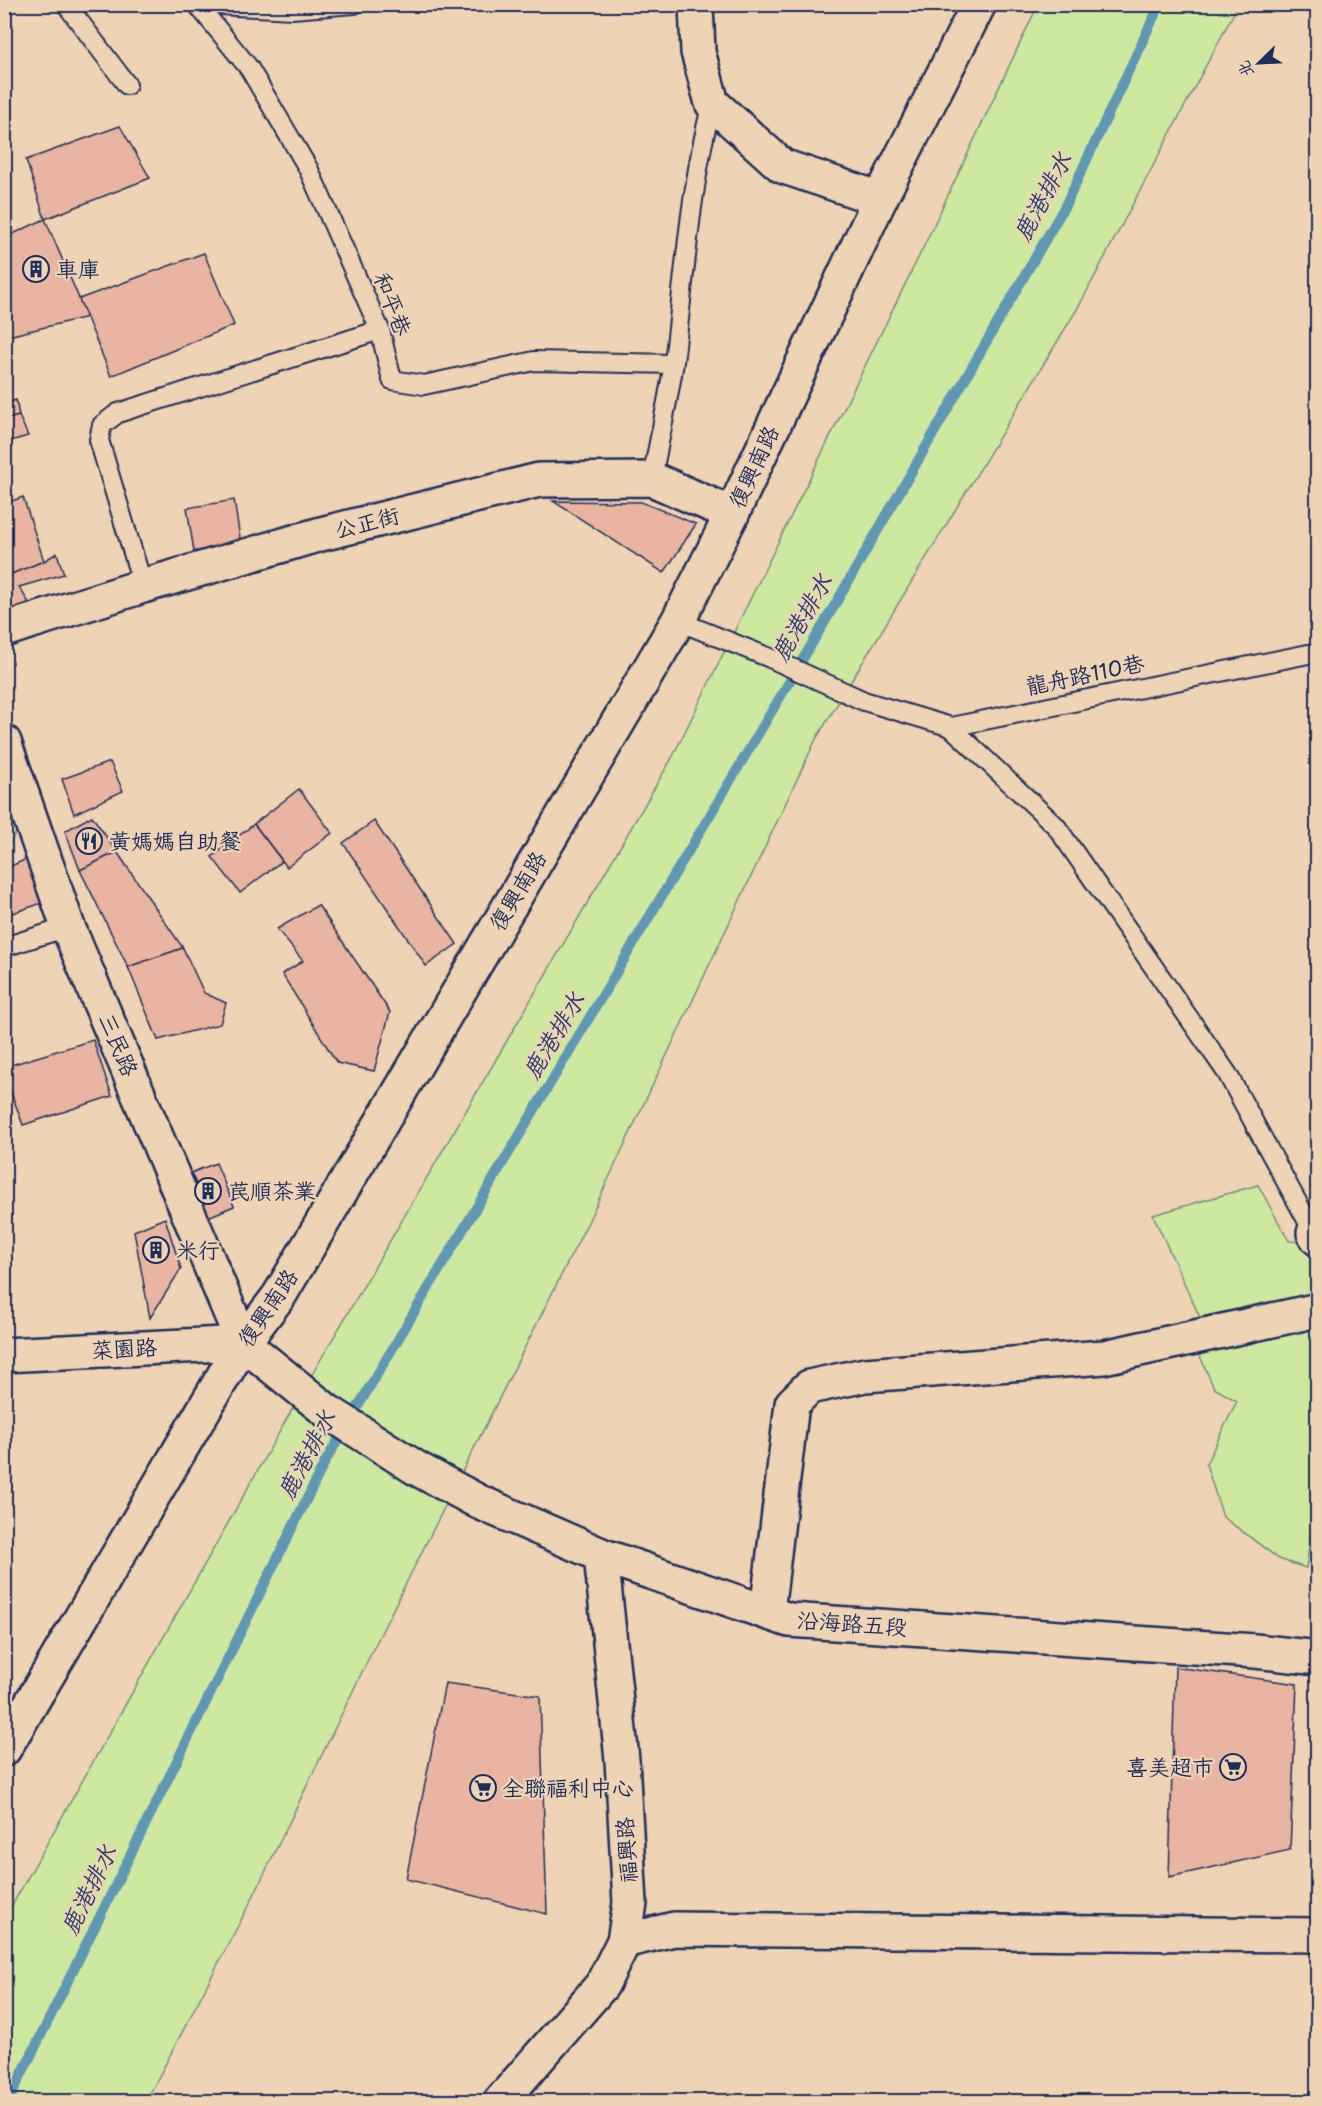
<svg xmlns="http://www.w3.org/2000/svg" width="1322" height="2106" font-family="'Shantell Sans','LXGW WenKai TC',sans-serif">
<rect width="100%" height="100%" fill="#eed3b5"/>
<filter id="ink" filterUnits="userSpaceOnUse"><feTurbulence type="fractalNoise" baseFrequency=".0167" numOctaves="2"/><feDisplacementMap in="SourceGraphic" scale="12" xChannelSelector="R" yChannelSelector="G"/><feConvolveMatrix kernelMatrix="1 2 1 2 8 2 1 2 1" color-interpolation-filters="sRGB"/></filter>
<g filter="url(#ink)">
<g fill="#cee99f" stroke="#748c7e" stroke-width="1.5">
<path d="M 1038,5 L 1238,5 L 1079,306 L 816,739 L 589,1220 L 380,1635 L 251,1901 L 146,2101 L 5,2102 L 5,1918 L 307,1383 L 672,758 L 923,248 Z"/>
<path d="M 4,795 L 17,830 L 5,853 L 4,853 Z"/>
<path d="M 1258,1185 L 1289,1241 L 1317,1243 L 1318,1481 L 1306,1568 L 1279,1559 L 1223,1517 L 1206,1464 L 1237,1401 L 1214,1388 L 1188,1329 L 1203,1324 L 1153,1215 Z"/>
</g>
<g fill="none" stroke-linecap="round" stroke-linejoin="round">
<path stroke="#6197b5" stroke-width="10" d="M 8,2102 L 325,1462 L 829,615 L 1066,204 L 1160,4"/>
</g>
<g fill="#e9b4a1" stroke="#1b2f5e" stroke-width="1.5">
<path d="M 120,126 L 150,178 L 45,219 L 26,160 Z"/>
<path d="M 45,219 L 87,317 L 4,337 L 4,238 Z"/>
<path d="M 204,253 L 234,325 L 111,376 L 79,299 Z"/>
<path d="M 16,400 L 19,416 L 4,420 L 4,401 L 7,403 Z"/>
<path d="M 19,416 L 28,436 L 4,443 L 4,420 Z"/>
<path d="M 23,497 L 44,561 L 4,577 L 4,504 Z"/>
<path d="M 234,500 L 243,557 L 194,551 L 187,508 Z"/>
<path d="M 553,501 L 641,502 L 696,524 L 664,573 Z"/>
<path d="M 57,553 L 64,574 L 19,587 L 36,614 L 4,619 L 4,577 L 44,561 Z"/>
<path d="M 110,762 L 123,791 L 74,814 L 62,779 Z"/>
<path d="M 299,789 L 332,833 L 287,867 L 254,824 Z"/>
<path d="M 92,816 L 117,852 L 80,870 L 65,831 Z"/>
<path d="M 374,821 L 457,944 L 426,966 L 343,843 Z"/>
<path d="M 254,824 L 282,861 L 240,893 L 212,857 Z"/>
<path d="M 117,852 L 183,948 L 128,967 L 80,870 Z"/>
<path d="M 29,858 L 48,901 L 4,916 L 4,869 Z"/>
<path d="M 318,905 L 390,1012 L 374,1071 L 337,1063 L 282,974 L 303,961 L 277,929 Z"/>
<path d="M 183,948 L 204,993 L 226,1003 L 220,1024 L 158,1040 L 128,967 Z"/>
<path d="M 93,1040 L 112,1096 L 23,1125 L 4,1073 L 4,1067 Z"/>
<path d="M 216,1163 L 234,1206 L 201,1220 L 183,1176 Z"/>
<path d="M 165,1218 L 181,1269 L 150,1318 L 134,1231 Z"/>
<path d="M 1175,1667 L 1297,1684 L 1290,1850 L 1169,1877 Z"/>
<path d="M 445,1683 L 540,1696 L 547,1914 L 406,1879 Z"/>
</g>
<g fill="none" stroke-linecap="round" stroke-linejoin="round">
<defs>
<g id="service">
<path d="M 66,4 L 127,85"/>
<path d="M 197,4 L 249,68 L 308,168 L 380,330 L 392,380 L 424,385 L 534,361 L 673,364"/>
<path d="M 200,4 L 292,9 L 354,4"/>
<path d="M 652,479 C 659,440 668,401 674,362 C 685,275 690,187 712,103"/>
<path d="M 143,586 L 99,440 L 102,425 L 118,413 L 380,330"/>
<path d="M 678,621 L 770,658 L 864,701 L 951,727 L 1318,652"/>
<path d="M 951,727 L 1056,826 L 1227,1073 L 1314,1233"/>
<path d="M 4,947 L 68,927"/>
</g>
<g id="minor">
<path d="M 696,4 L 698,52 L 712,103 L 782,166 L 880,199"/>
<path d="M 4,630 L 143,586 L 321,534 L 539,480 L 652,479 L 732,514"/>
<path d="M 4,742 L 68,927 L 243,1343 L 4,1355"/>
<path d="M 1314,1233 L 1318,1239"/>
<path d="M 767,1612 L 792,1404 L 809,1387 L 865,1375 L 1104,1357 L 1318,1310"/>
<path d="M 624,1941 L 674,1929 L 1318,1935"/>
<path d="M 500,2102 L 602,1985 L 624,1941 L 630,1903 L 622,1760 L 601,1555"/>
</g>
<g id="tertiary">
<path d="M 243,1343 L 327,1411 L 416,1468 L 479,1502 L 601,1555 L 789,1620 L 1255,1651 L 1318,1658"/>
<path d="M 4,1749 L 243,1343 L 279,1296 L 678,621 L 732,514 L 880,199 L 979,4"/>
</g>
</defs>
<use href="#service" stroke="#1b2f5e" stroke-width="22"/>
<use href="#minor" stroke="#1b2f5e" stroke-width="38"/>
<use href="#tertiary" stroke="#1b2f5e" stroke-width="38"/>
<use href="#service" stroke="#eed3b5" stroke-width="18"/>
<use href="#minor" stroke="#eed3b5" stroke-width="33"/>
<use href="#tertiary" stroke="#eed3b5" stroke-width="33"/>
</g>
</g>
<defs>
<symbol id="building-ring" viewBox="-11 -11 22 22"><circle r="9.5" fill="#eed3b5" stroke="#1b2f5e" stroke-width="1.5"/><path d="M-4-6H4V6H1V3H-1V6H-4ZM-2.5-4.3h1.7v1.8h-1.7ZM.8-4.3h1.7v1.8H.8ZM-2.5-1h1.7V.8h-1.7ZM.8-1h1.7V.8H.8Z" fill="#1b2f5e"/></symbol>
<symbol id="restaurant-ring" viewBox="-11 -11 22 22"><circle r="9.5" fill="#eed3b5" stroke="#1b2f5e" stroke-width="1.5"/><path d="M-5-6h1v4h1v-4h1v4h1v-4h1v5L-1.5 .5V6h-2V.5L-5-1ZM5-6V6H3V1.5H1.5Q1.5-4 5-6Z" fill="#1b2f5e"/></symbol>
<symbol id="supermarket-ring" viewBox="-11 -11 22 22"><circle r="9.5" fill="#eed3b5" stroke="#1b2f5e" stroke-width="1.5"/><path d="M-6-5.5h2.5l.6 2H6L4.5 2H-2.5L-4.4-4H-6ZM-1.5 3.2a1.3 1.3 0 1 0 .1 0ZM3 3.2a1.3 1.3 0 1 0 .1 0Z" fill="#1b2f5e"/></symbol>
</defs>
<g fill-rule="evenodd">
<use href="#building-ring" x="21" y="254" width="30" height="30"/>
<use href="#restaurant-ring" x="74" y="826" width="30" height="30"/>
<use href="#building-ring" x="193" y="1176" width="30" height="30"/>
<use href="#building-ring" x="141" y="1235" width="30" height="30"/>
<use href="#supermarket-ring" x="1218" y="1752" width="30" height="30"/>
<use href="#supermarket-ring" x="468" y="1773" width="30" height="30"/>
</g>
<g text-anchor="middle" dominant-baseline="central" stroke-width="4.5" stroke-linejoin="round" paint-order="stroke">
<g font-size="22" fill="#1b2f5e" stroke="#eed3b5" text-anchor="start">
<text x="56" y="269">車庫</text>
<text x="109" y="841">黃媽媽自助餐</text>
<text x="228" y="1191">苠順茶業</text>
<text x="176" y="1250">米行</text>
<text x="1214" y="1767" text-anchor="end">喜美超市</text>
<text x="502" y="1788">全聯福利中心</text>
</g>
<g font-size="22" fill="#1b2f5e" stroke="#eed3b5">
<text transform="translate(392 304) rotate(69)">和平巷</text>
<text transform="translate(754 467) rotate(-65)">復興南路</text>
<text transform="translate(367 523) rotate(-14)">公正街</text>
<text transform="translate(1085 675) rotate(-12)">龍舟路110巷</text>
<text transform="translate(518 891) rotate(-59)">復興南路</text>
<text transform="translate(118 1045) rotate(67)">三民路</text>
<text transform="translate(268 1308) rotate(-56)">復興南路</text>
<text transform="translate(124 1349) rotate(-3)">菜園路</text>
<text transform="translate(852 1624) rotate(4)">沿海路五段</text>
<text transform="translate(627 1850) rotate(-94)">福興路</text>
</g>
<g font-size="24" font-style="italic" fill="#27406c" stroke="#eed3b5">
<text transform="translate(1043 197) rotate(-62)">鹿港排水</text>
<text transform="translate(802 618) rotate(-60)">鹿港排水</text>
<text transform="translate(554 1036) rotate(-59)">鹿港排水</text>
<text transform="translate(307 1455) rotate(-62)">鹿港排水</text>
<text transform="translate(89 1890) rotate(-64)">鹿港排水</text>
</g>
</g>
<rect width="1322" height="2106" fill="none" stroke="#eed3b5" stroke-width="24"/>
<rect x="12" y="12" width="1298" height="2082" fill="none" stroke="#1b2f5e" stroke-width="2" filter="url(#ink)"/>
<g transform="translate(1259 63) rotate(246)" stroke="#eed3b5" stroke-width="4.5" paint-order="stroke">
<path d="M0-4.5L10 22L0 15L-10 22Z" fill="#1b2f5e"/>
<text y="-9" font-size="16" font-weight="bold" text-anchor="middle" fill="#1b2f5e">北</text>
</g>
</svg>
